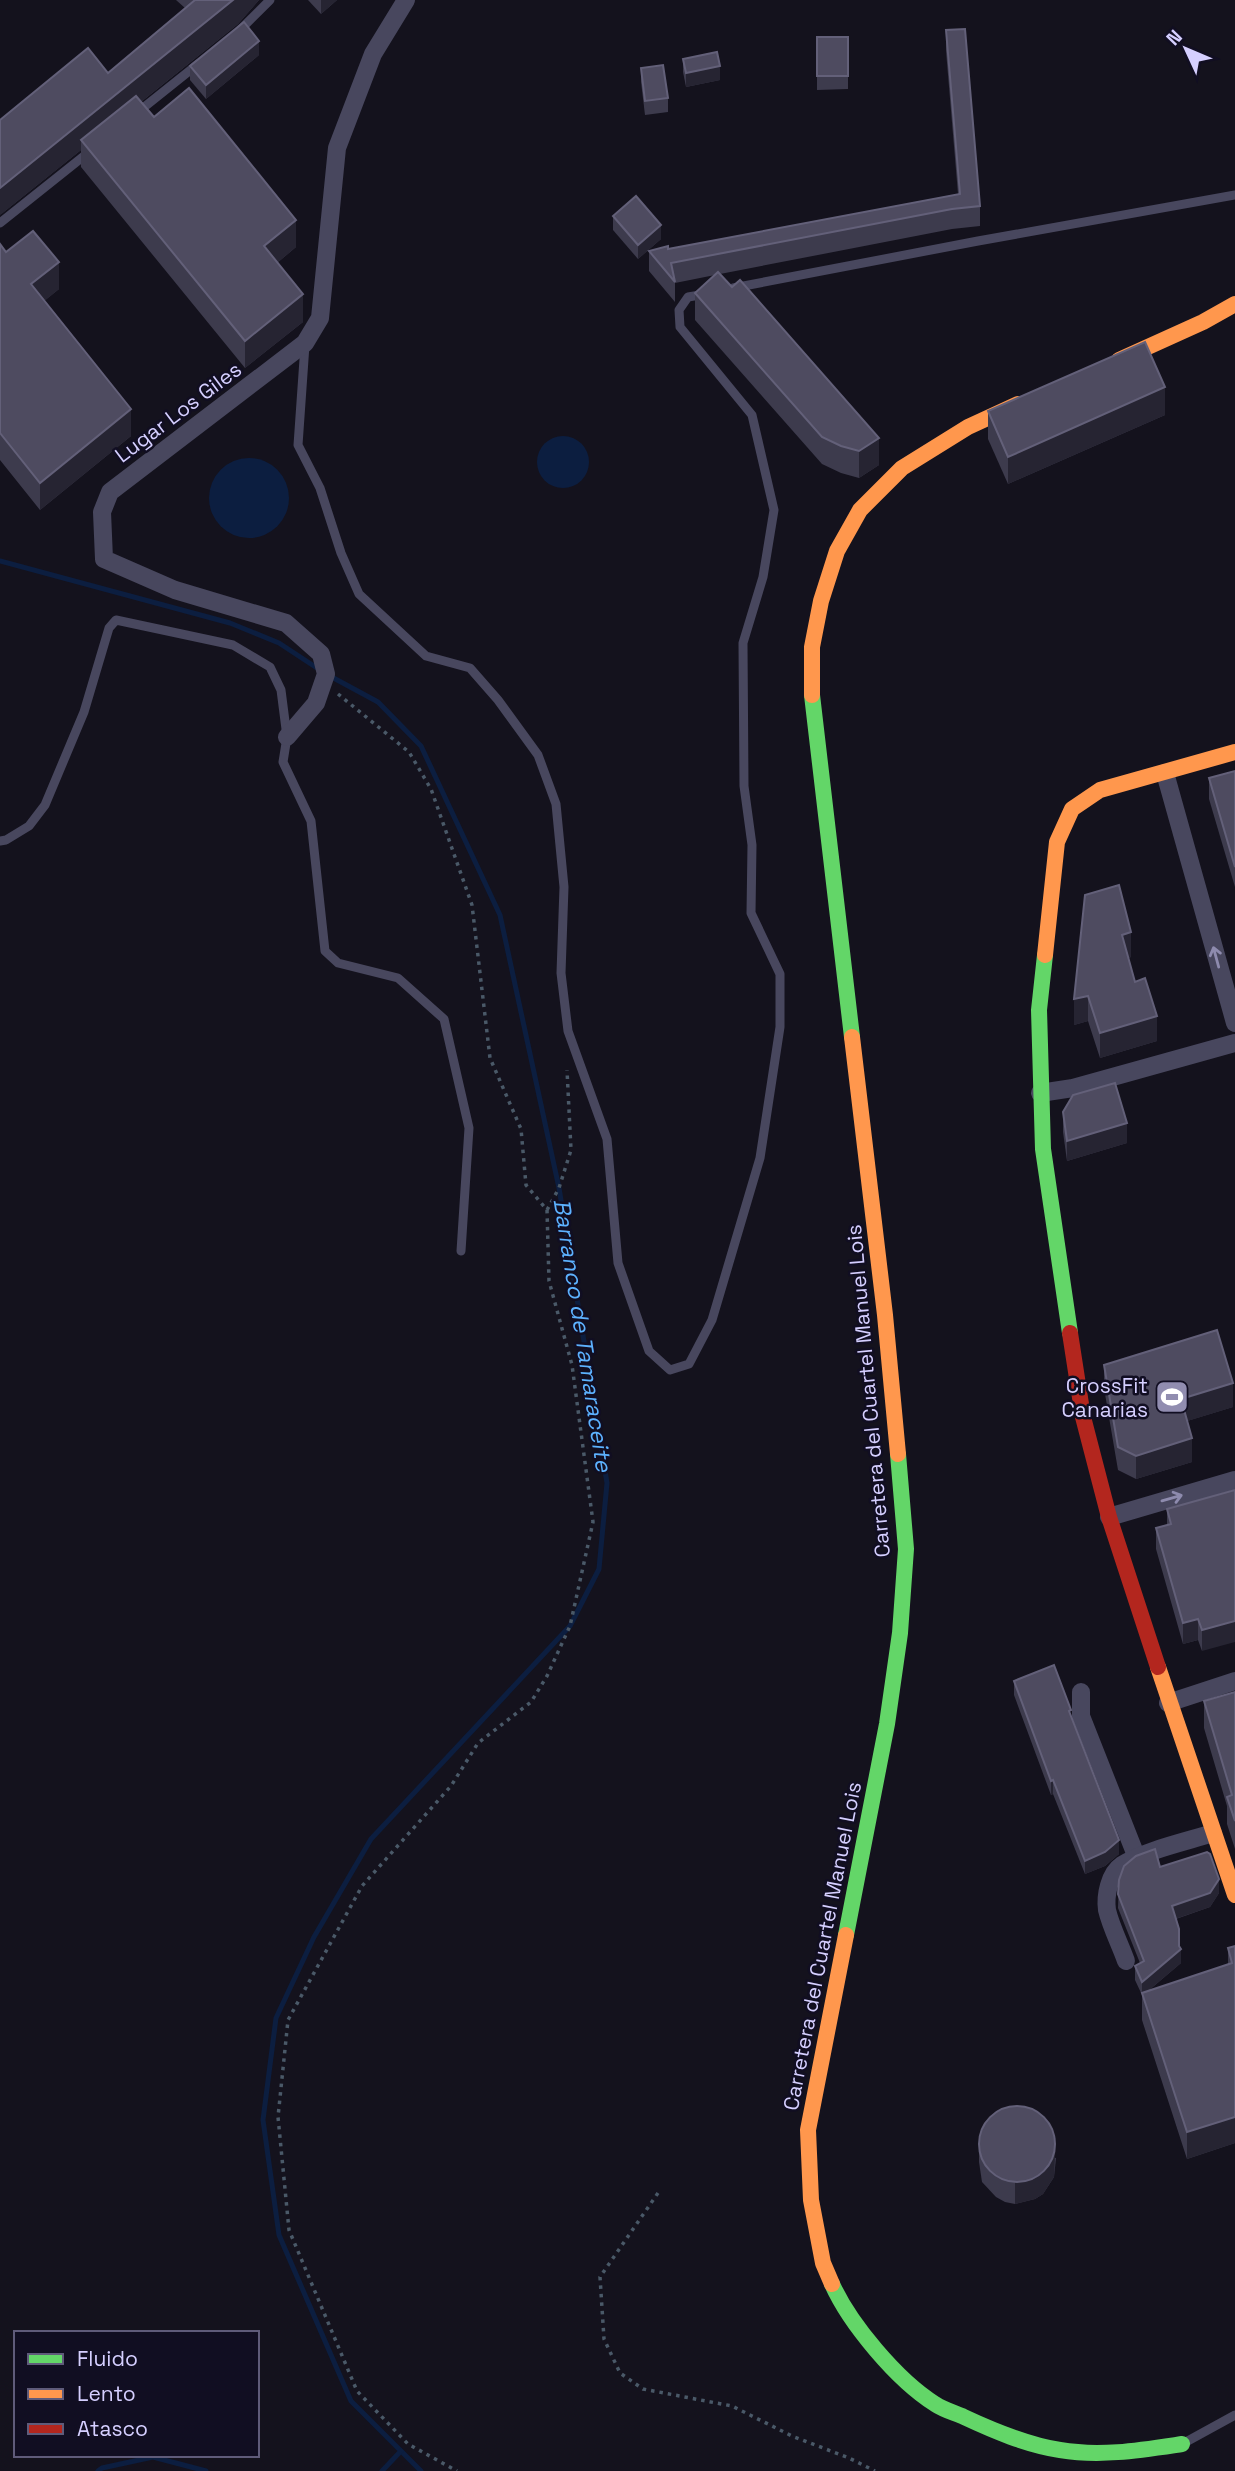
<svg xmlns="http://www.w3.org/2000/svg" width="1235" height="2471" font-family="'Space Grotesk',sans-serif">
<rect width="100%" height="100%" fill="#14121d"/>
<g fill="#0c1e40">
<circle cx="563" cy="462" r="26"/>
<circle cx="249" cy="498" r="40"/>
</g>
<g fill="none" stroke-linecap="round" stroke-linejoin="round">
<g stroke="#0c1e40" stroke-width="5">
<path d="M 0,561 L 230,623 L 279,643 L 320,670"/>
<path d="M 328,675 L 378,702 L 421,746 L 500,915 L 559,1188 L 607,1483 L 599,1569 L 570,1626 L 371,1839 L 314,1937 L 276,2018 L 263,2120 L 279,2235 L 351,2401 L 421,2471"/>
<path d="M 98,2471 L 102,2468 L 153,2457 L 206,2471"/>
<path d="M 382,2471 L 401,2451"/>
</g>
<g stroke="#4a5968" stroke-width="3.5" stroke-dasharray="3.5 5" stroke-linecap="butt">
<path d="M 338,694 L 409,752 L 431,789 L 472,905 L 490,1058 L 521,1129 L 526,1185 L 547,1210 L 549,1281 L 572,1365 L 593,1522 L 570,1626 L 547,1676 L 531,1702 L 478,1743 L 451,1786 L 362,1886 L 288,2020 L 278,2117 L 289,2230 L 357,2391 L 408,2444 L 457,2471"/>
<path d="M 547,1210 L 559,1188 L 571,1150 L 567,1070"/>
<path d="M 658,2193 L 600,2277 L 604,2339 L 620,2373 L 643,2389 L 732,2406 L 792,2436 L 849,2458 L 875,2471"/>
</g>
<g stroke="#48475e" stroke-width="9">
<path d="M 239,31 L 270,0"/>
<path d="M 138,112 L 198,64"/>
<path d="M 0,223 L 89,152"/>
<path d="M 733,288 L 978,241 L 1235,195"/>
<path d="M 305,345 L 298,445 L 320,488 L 341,553 L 359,594 L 426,656 L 470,668 L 498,700 L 538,755 L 556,804 L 564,887 L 561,973 L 568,1031 L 607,1139 L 618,1263 L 649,1351 L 670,1370 L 689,1364 L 712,1320 L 760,1158 L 780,1027 L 780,974 L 751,913 L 752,845 L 744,786 L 743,643 L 763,577 L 774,510 L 752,415 L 680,327 L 679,310 L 688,297 L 706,294"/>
<path d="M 0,841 L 6,840 L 29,826 L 45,805 L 84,712 L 109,628 L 116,620 L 233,645 L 270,667 L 281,690 L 287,737 L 283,762 L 311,821 L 325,951 L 338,963 L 398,978 L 444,1019 L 469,1128 L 461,1251"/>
<path d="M 1184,2443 L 1235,2415"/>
</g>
<g stroke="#48475e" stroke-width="18">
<path d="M 287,737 L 316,703 L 326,674 L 321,654 L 286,623 L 175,590 L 104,559 L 102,512 L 110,492 L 305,343 L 320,318 L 337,148 L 373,54 L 406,0"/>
<path d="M 1165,773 L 1235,1023"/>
<path d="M 1040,1093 L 1073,1088 L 1235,1043"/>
<path d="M 1109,1517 L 1235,1480"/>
<path d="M 1081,1692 L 1081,1716 L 1137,1858"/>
<path d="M 1168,1703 L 1235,1681"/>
<path d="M 1126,1961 C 1120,1944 1111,1927 1107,1910 C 1105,1896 1109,1874 1122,1865 C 1143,1851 1188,1841 1213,1833"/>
</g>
<g stroke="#63d668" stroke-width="16">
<path d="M 812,695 L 852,1037"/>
<path d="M 1045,955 L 1039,1010 L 1043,1149 L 1070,1333"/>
<path d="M 846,1935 L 887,1724 L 900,1633 L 906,1549 L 898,1454"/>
<path d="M 832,2284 C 850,2324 897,2380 935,2404 C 944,2410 955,2413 964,2417 C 994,2431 1027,2445 1060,2450 C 1101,2457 1142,2450 1182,2444"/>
</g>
<g stroke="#ff974d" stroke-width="16">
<path d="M 1119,360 L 1203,322 L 1235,304"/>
<path d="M 812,695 L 812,647 L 821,601 L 837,551 L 860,510 L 902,468 L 968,427 L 1018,404"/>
<path d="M 1045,955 L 1057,842 L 1072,809 L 1100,790 L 1235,752"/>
<path d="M 852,1037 L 885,1315 L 898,1454"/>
<path d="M 1158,1667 L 1235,1895"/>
<path d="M 832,2284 L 823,2263 L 811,2200 L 808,2130 L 846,1935"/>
</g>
<path stroke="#b3261e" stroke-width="16" d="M 1070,1333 L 1083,1417 L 1109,1517 L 1158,1667"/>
</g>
<g fill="#3d3b4d">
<path d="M 176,0 L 259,0 L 238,24 L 141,102 L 154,117 L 296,247 L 277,263 L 303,322 L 245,368 L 81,167 L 81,150 L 0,215 L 108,73 L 185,8 Z"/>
<path d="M 308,0 L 337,0 L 321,14 Z"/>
<path d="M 946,30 L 980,206 L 980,226 L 952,229 L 720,274 L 879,465 L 859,478 L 841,473 L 822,464 L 695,320 L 695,293 L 715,275 L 675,283 L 675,302 L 649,271 L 649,251 L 668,249 L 958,194 L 946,51 Z"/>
<path d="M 817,37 L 848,37 L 848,89 L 817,90 Z"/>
<path d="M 259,55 L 206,99 L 190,80 L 190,66 Z"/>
<path d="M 683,59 L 720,80 L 686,87 L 683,72 Z"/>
<path d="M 641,68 L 668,98 L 668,112 L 645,115 L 641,82 Z"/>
<path d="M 613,216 L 661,239 L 638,259 L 613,230 Z"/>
<path d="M 0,244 L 6,252 L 59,289 L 44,301 L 131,436 L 40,510 L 0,460 Z"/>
<path d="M 988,411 L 1165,415 L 1008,484 L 988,439 Z"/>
<path d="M 1235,771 L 1235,887 L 1209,799 L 1209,778 Z"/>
<path d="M 1085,895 L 1131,957 L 1128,958 L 1135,982 L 1157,1041 L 1100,1058 L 1088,1021 L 1074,1025 Z"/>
<path d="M 1063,1112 L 1127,1143 L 1067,1161 L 1063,1132 Z"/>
<path d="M 1104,1365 L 1233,1407 L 1187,1421 L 1192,1462 L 1136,1479 L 1118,1470 L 1104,1388 Z"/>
<path d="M 1235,1490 L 1202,1651 L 1198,1640 L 1183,1644 L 1156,1549 L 1156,1528 L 1167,1525 L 1167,1509 Z"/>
<path d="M 1014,1681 L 1119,1854 L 1105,1866 L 1085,1874 L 1053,1794 L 1051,1795 L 1014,1695 Z"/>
<path d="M 1235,1692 L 1235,1849 L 1227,1824 L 1227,1806 L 1204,1728 L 1204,1701 Z"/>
<path d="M 1160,1867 L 1219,1893 L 1210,1907 L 1176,1919 L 1181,1963 L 1148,1991 L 1228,1964 L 1228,1948 L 1235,1946 L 1235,2143 L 1187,2159 L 1142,2020 L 1142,1995 L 1135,1980 L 1135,1966 L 1140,1963 L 1118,1908 L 1119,1880 Z"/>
<path d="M 979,2142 L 1056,2158 L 1054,2177 L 1043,2194 L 1035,2199 L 1015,2204 L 1005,2202 L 996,2197 L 982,2182 L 979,2162 Z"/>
</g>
<g fill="#262432">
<path d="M 233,0 L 259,0 L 238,24 L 86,146 L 81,140 L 81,150 L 0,215 L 0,188 Z"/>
<path d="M 321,0 L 337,0 L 321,14 Z"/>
<path d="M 259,41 L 259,55 L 206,99 L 206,85 Z"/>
<path d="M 720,66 L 720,80 L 686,87 L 686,73 Z"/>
<path d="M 296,220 L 296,247 L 264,274 L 264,246 Z"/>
<path d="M 661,225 L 661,239 L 638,259 L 638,245 Z"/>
<path d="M 59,262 L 59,289 L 31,312 L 31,284 Z"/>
<path d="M 303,294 L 303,322 L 245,368 L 245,341 Z"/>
<path d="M 1165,387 L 1165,415 L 1008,484 L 1008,457 Z"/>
<path d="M 131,409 L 131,436 L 40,510 L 40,483 Z"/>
<path d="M 879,438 L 879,465 L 859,478 L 859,451 Z"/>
<path d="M 1131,932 L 1131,957 L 1122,960 L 1122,935 Z"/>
<path d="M 1088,996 L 1088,1021 L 1074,1025 L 1074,999 Z"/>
<path d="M 1157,1016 L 1157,1041 L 1100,1058 L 1100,1033 Z"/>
<path d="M 1127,1123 L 1127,1143 L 1067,1161 L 1067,1141 Z"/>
<path d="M 1233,1383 L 1233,1407 L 1181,1423 L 1181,1399 Z"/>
<path d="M 1192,1438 L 1192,1462 L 1136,1479 L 1136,1456 Z"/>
<path d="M 1198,1619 L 1198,1640 L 1183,1644 L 1183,1623 Z"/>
<path d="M 1235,1621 L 1235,1642 L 1202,1651 L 1202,1630 Z"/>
<path d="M 1053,1780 L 1053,1794 L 1051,1795 L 1051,1781 Z"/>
<path d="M 1119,1840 L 1119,1854 L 1105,1866 L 1085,1874 L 1085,1861 Z"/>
<path d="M 1219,1879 L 1219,1893 L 1210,1907 L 1172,1920 L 1172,1906 Z"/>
<path d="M 1181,1949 L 1181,1963 L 1142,1996 L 1142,1982 Z"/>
<path d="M 1235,2117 L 1235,2143 L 1187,2159 L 1187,2132 Z"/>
<path d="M 1056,2137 L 1054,2177 L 1043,2194 L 1035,2199 L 1015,2204 L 1015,2183 Z"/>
</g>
<g fill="#4e4b60" stroke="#636079" stroke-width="2">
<path d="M 195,0 L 233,0 L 0,188 L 0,120 L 88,48 L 108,73 Z"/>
<path d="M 244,22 L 259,41 L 206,85 L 190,66 Z"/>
<path d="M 965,29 L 980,206 L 952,209 L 671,263 L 675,282 L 649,251 L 668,246 L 668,249 L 960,194 L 946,30 Z"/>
<rect x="817" y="37" width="31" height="39"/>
<path d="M 717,52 L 720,66 L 686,73 L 683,59 Z"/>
<path d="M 663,65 L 668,98 L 645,101 L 641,68 Z"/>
<path d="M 189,88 L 296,220 L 264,246 L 303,294 L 245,341 L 81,140 L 136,96 L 154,117 Z"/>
<path d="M 636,196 L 661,225 L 638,245 L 613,216 Z"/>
<path d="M 33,231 L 59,262 L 31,284 L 131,409 L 40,483 L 0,433 L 0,244 L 6,252 Z"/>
<path d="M 718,272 L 732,287 L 740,280 L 879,438 L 859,451 L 841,446 L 822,437 L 695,293 Z"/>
<path d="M 1145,342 L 1165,387 L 1008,457 L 988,411 Z"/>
<path d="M 1235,771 L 1235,867 L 1209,778 Z"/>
<path d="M 1119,885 L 1131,932 L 1122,935 L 1135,982 L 1145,978 L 1157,1016 L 1100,1033 L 1088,996 L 1074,999 L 1085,895 Z"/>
<path d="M 1115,1083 L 1127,1123 L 1067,1141 L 1063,1112 L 1073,1095 Z"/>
<path d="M 1217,1330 L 1233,1383 L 1181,1399 L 1192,1438 L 1136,1456 L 1118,1447 L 1104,1365 Z"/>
<path d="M 1235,1490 L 1235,1621 L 1202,1630 L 1198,1619 L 1183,1623 L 1156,1528 L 1171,1524 L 1167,1509 Z"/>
<path d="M 1054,1665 L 1071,1710 L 1069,1711 L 1119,1840 L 1105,1852 L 1085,1861 L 1053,1780 L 1051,1781 L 1014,1681 Z"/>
<path d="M 1235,1692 L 1235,1821 L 1227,1797 L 1232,1795 L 1204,1701 Z"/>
<path d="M 1155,1849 L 1160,1867 L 1207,1852 L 1210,1854 L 1219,1879 L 1210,1893 L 1172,1906 L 1179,1929 L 1179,1946 L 1181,1949 L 1142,1982 L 1135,1966 L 1144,1961 L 1118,1894 L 1119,1880 L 1124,1866 L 1136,1856 Z"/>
<path d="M 1235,1946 L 1235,2117 L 1187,2132 L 1142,1993 L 1232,1963 L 1228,1948 Z"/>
<circle cx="1017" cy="2144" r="38"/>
</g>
<defs><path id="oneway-shaft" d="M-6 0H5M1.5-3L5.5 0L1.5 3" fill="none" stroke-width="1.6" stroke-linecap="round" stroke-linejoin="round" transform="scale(1.75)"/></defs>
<g stroke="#8e8bae">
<use href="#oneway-shaft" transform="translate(1216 957) rotate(-105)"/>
<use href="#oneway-shaft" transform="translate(1172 1498) rotate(-16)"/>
</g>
<defs>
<symbol id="stadium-square" viewBox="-11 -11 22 22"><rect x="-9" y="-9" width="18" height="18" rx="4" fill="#918db0" stroke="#110e22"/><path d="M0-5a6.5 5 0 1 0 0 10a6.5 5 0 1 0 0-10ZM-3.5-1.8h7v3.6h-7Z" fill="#fff"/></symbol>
</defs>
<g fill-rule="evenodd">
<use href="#stadium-square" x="1153" y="1378" width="38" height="38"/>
</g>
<g text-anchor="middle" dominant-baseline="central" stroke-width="5" stroke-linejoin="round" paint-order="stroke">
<g font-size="21" fill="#d5cfff" stroke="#110e22">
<text transform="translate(178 412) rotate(-37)">Lugar Los Giles</text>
<text transform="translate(868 1391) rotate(-95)">Carretera del Cuartel Manuel Lois</text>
<text transform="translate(822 1946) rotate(-79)">Carretera del Cuartel Manuel Lois</text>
</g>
<g font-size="21" fill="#d5cfff" stroke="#110e22" text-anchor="end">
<text x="1148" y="1385">CrossFit<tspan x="1148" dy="24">Canarias</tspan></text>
</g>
<g font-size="23" font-style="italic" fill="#5db2ff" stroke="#110e22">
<text transform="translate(583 1335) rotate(81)">Barranco de Tamaraceite</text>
</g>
</g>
<rect x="14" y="2331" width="245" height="126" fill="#110e22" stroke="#5f5b7a" stroke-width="2"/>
<rect x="28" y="2354" width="35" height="10" fill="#63d668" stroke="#5f5b7a" stroke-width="2"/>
<text x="77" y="2366" font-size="21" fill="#d5cfff">Fluido</text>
<rect x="28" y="2389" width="35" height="10" fill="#ff974d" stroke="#5f5b7a" stroke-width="2"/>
<text x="77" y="2401" font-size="21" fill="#d5cfff">Lento</text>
<rect x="28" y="2424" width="35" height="10" fill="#b3261e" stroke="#5f5b7a" stroke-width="2"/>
<text x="77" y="2436" font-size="21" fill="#d5cfff">Atasco</text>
<g transform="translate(1186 49) rotate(314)" stroke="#110e22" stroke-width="5" paint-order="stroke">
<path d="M0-5L12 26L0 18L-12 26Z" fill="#d5cfff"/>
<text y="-10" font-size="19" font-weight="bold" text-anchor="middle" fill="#d5cfff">N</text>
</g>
</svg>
